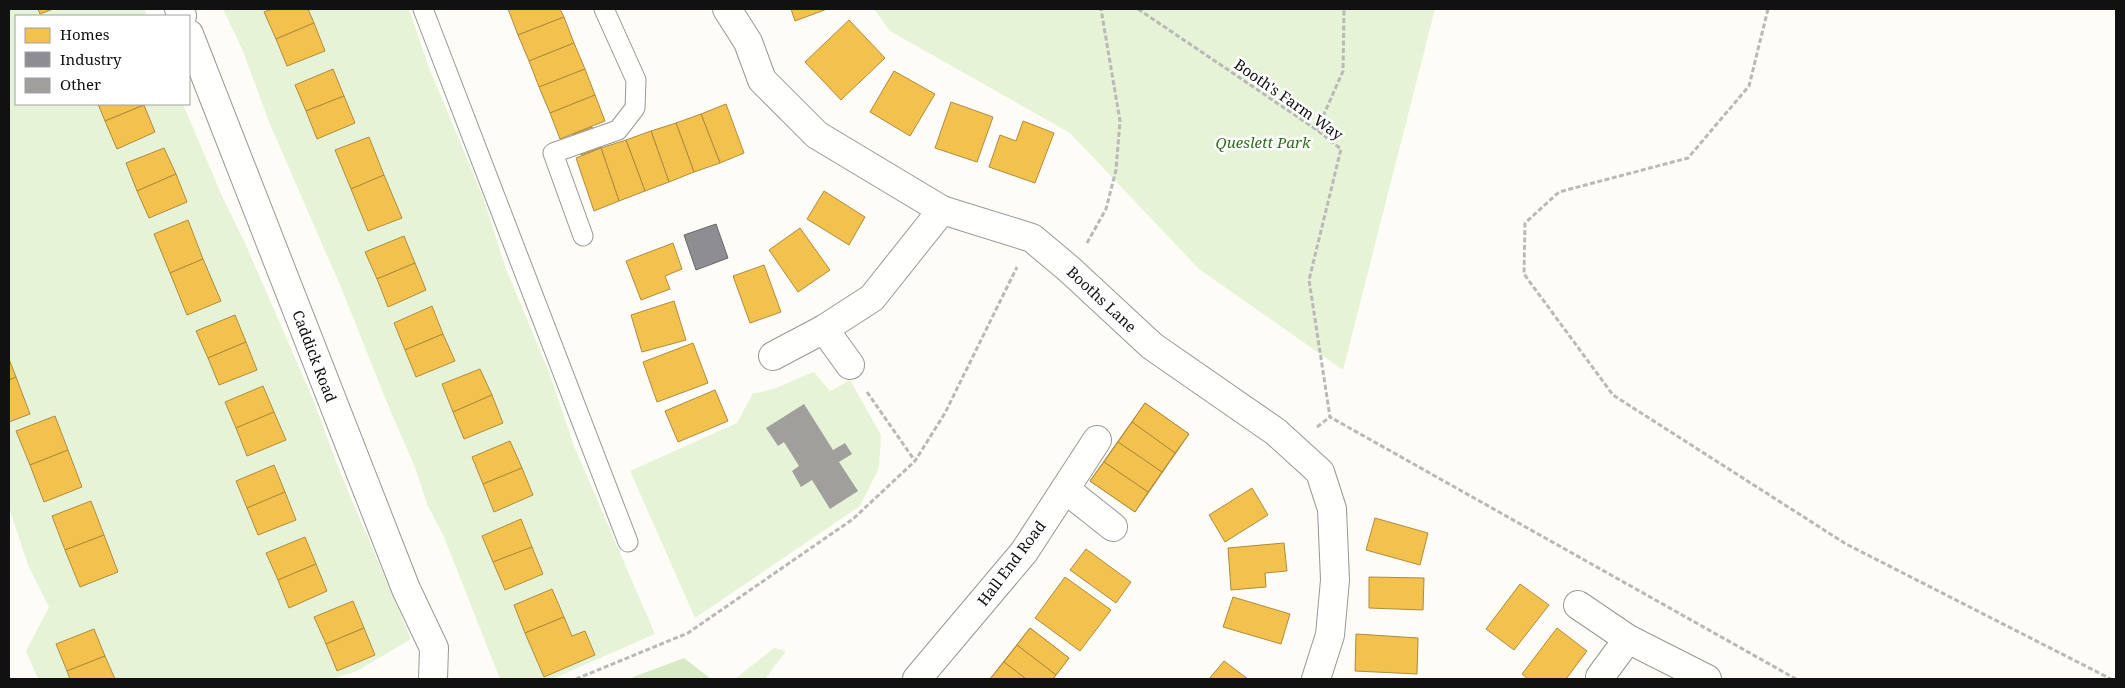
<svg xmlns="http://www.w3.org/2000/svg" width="2125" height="688" font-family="'Noto Serif',serif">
<rect width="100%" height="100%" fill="#fdfcf7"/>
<g fill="#e7f3d7">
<path d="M 9,9 L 144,9 L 147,16 L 16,16 L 16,104 L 183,104 L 222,196 L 245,243 L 312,397 L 340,472 L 411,639 L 357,671 L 333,679 L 38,679 L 26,651 L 49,607 L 28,565 L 9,508 Z"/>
<path d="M 223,9 L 409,9 L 428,65 L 483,197 L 506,269 L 549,372 L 574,446 L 655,634 L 552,679 L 500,679 L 444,537 L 427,504 L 416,470 L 385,398 L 343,292 L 269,122 L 243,51 Z"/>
<path d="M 874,9 L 1435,9 L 1343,370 L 1199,269 L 1070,133 L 890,31 Z"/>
<path d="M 814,372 L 830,391 L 850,380 L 881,435 L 879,468 L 860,506 L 695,618 L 630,471 L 737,423 L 753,393 C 775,392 793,379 814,372 Z"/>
<path d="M 774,648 L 786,651 L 765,679 L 735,679 Z"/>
</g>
<path fill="#d8eac5" d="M 684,658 L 711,679 L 628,679 Z"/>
<g fill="#f2c14e" stroke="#ae8c3c">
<path d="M 38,9 L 53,9 L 40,14 Z"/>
<path d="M 272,9 L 308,9 L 314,23 L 276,39 L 264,12 Z"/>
<path d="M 508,9 L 560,9 L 564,17 L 518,35 Z"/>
<path d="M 791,9 L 827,9 L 795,21 Z"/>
<path d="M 564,17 L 574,43 L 529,61 L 518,35 Z"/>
<path d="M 849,20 L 885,58 L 841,100 L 805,62 Z"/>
<path d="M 314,23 L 325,51 L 287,66 L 276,39 Z"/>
<path d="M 574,43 L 585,69 L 539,87 L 529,61 Z"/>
<path d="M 333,69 L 344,96 L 306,111 L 295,85 Z"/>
<path d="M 585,69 L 595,95 L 550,113 L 539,87 Z"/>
<path d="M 894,71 L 935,94 L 910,136 L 870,112 Z"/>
<path d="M 595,95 L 605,121 L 560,139 L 550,113 Z"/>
<path d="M 344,96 L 355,123 L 317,139 L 306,111 Z"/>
<path d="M 951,102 L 993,117 L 977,162 L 935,148 Z"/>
<path d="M 98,104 L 143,104 L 144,105 L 105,121 Z"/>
<path d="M 726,104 L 744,153 L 720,163 L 701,114 Z"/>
<path d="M 144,105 L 155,132 L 117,149 L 105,121 Z"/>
<path d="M 701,114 L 720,163 L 694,172 L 676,123 Z"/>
<path d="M 1023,121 L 1054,133 L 1035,183 L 989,167 L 1000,135 L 1016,141 Z"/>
<path d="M 676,123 L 694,172 L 669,182 L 651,131 Z"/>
<path d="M 592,127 L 601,148 L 581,155 L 573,134 Z"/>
<path d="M 651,131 L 669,182 L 645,191 L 626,140 Z"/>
<path d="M 369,137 L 384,175 L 351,189 L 335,150 Z"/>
<path d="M 626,140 L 645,191 L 619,201 L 601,148 Z"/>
<path d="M 164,148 L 176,174 L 137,191 L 126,163 Z"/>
<path d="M 601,148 L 619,201 L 594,211 L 576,158 Z"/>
<path d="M 176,174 L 187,202 L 149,218 L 137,191 Z"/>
<path d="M 384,175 L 402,218 L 368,231 L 351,189 Z"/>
<path d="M 824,191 L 865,217 L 849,245 L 807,219 Z"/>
<path d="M 188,220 L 203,259 L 170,273 L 154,234 Z"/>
<path d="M 800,228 L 830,270 L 798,292 L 769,250 Z"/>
<path d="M 404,236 L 415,263 L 377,279 L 365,252 Z"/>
<path d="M 673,243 L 682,269 L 665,276 L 670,289 L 641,300 L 626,261 Z"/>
<path d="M 203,259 L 221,301 L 187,315 L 170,273 Z"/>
<path d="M 415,263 L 426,290 L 388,307 L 377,279 Z"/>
<path d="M 764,265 L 781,312 L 750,323 L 733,276 Z"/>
<path d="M 674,301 L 686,340 L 642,352 L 631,315 Z"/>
<path d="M 432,306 L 443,334 L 405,350 L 394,323 Z"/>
<path d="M 235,315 L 246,342 L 208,358 L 196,331 Z"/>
<path d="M 443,334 L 455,361 L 416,377 L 405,350 Z"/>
<path d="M 246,342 L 257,370 L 219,385 L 208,358 Z"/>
<path d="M 693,343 L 708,383 L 657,402 L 643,362 Z"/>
<path d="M 9,359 L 16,377 L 9,380 Z"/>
<path d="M 480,369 L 492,395 L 453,412 L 442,384 Z"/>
<path d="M 16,377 L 30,414 L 9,422 L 9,380 Z"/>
<path d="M 263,386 L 274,412 L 236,428 L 225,402 Z"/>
<path d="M 715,390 L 728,421 L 678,442 L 665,411 Z"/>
<path d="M 492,395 L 503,423 L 464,439 L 453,412 Z"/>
<path d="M 1145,403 L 1189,434 L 1135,512 L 1090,481 Z"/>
<path d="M 1145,403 L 1189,434 L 1175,453 L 1132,422 Z"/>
<path d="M 274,412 L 286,440 L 247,456 L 236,428 Z"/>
<path d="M 55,416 L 68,450 L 30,465 L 16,431 Z"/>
<path d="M 1132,422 L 1175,453 L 1162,472 L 1118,442 Z"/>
<path d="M 510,441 L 522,468 L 483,484 L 472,457 Z"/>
<path d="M 1118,442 L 1162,472 L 1148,492 L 1104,462 Z"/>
<path d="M 68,450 L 82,487 L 44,502 L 30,465 Z"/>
<path d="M 1104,462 L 1148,492 L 1135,512 L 1090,481 Z"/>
<path d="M 274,465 L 285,492 L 247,508 L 236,481 Z"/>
<path d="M 522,468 L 533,495 L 494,512 L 483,484 Z"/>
<path d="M 1252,488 L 1268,515 L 1225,542 L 1209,515 Z"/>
<path d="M 285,492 L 296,520 L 258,535 L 247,508 Z"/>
<path d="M 91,501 L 104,535 L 65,550 L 52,516 Z"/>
<path d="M 1375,518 L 1428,533 L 1420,565 L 1366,550 Z"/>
<path d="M 521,519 L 532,547 L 493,562 L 482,536 Z"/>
<path d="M 104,535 L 118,572 L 80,587 L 65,550 Z"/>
<path d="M 305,537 L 316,564 L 278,580 L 266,553 Z"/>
<path d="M 1284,543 L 1287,571 L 1265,573 L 1266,587 L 1231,590 L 1228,548 Z"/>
<path d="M 532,547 L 543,574 L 505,590 L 493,562 Z"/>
<path d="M 1086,549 L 1131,582 L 1116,603 L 1070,570 Z"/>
<path d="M 316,564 L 327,591 L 289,608 L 278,580 Z"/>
<path d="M 1065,577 L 1111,610 L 1080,651 L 1035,618 Z"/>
<path d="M 1369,577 L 1424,578 L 1423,610 L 1369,608 Z"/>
<path d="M 1520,584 L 1549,605 L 1514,650 L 1486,629 Z"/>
<path d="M 552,589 L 564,617 L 525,633 L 514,605 Z"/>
<path d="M 1233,597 L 1290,614 L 1281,644 L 1223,627 Z"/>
<path d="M 353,601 L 364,628 L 326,644 L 314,617 Z"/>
<path d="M 564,617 L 572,636 L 585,631 L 595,655 L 544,677 L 525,633 Z"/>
<path d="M 364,628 L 375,655 L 337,671 L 326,644 Z"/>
<path d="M 1030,628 L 1069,658 L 1053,679 L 990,679 Z"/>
<path d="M 1030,628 L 1069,658 L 1056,675 L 1017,645 Z"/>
<path d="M 1557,628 L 1587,651 L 1566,679 L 1528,679 L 1522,674 Z"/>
<path d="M 94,629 L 105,656 L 67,671 L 56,644 Z"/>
<path d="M 1356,634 L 1418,638 L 1417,674 L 1355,671 Z"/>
<path d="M 1017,645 L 1056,675 L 1053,679 L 1026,679 L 1004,662 Z"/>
<path d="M 105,656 L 115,679 L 70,679 L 67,671 Z"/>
<path d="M 1224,661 L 1248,679 L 1209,679 Z"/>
<path d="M 1004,662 L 1026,679 L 990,679 Z"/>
</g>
<path fill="#8d8d92" stroke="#68686b" d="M 716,224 L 728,258 L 696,270 L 684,235 Z"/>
<path fill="#a19f9c" d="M 804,404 L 833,450 L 845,443 L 852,454 L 839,462 L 858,491 L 830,509 L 812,480 L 801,487 L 792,471 L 799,466 L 784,442 L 778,446 L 766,428 Z"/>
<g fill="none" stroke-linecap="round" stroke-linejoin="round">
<defs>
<g id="service">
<path d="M 423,9 L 628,542"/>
<path d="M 583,236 L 553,153 L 618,130 L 635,108 L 636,80 L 604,9"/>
</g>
<g id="minor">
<path d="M 179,9 L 182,16"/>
<path d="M 727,9 L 748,42 L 762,80 L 817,135 L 942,210 L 1032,238 L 1069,269 L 1152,346 L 1276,432 L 1320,472 L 1332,509 L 1335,580 L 1330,635 L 1316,679"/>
<path d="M 189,34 L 406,589 L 434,648 L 433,679"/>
<path d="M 824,329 L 850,365"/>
<path d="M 773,356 L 824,329 L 872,298 L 942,210"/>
<path d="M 1065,489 L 1113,527"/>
<path d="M 1578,605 L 1628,639 L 1707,679"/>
<path d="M 1600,677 L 1628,639"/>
<path d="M 917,679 L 1024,552 L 1097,440"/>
</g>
</defs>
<use href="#service" stroke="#979795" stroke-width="21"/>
<use href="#minor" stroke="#979795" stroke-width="30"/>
<g stroke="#b9b9b8" stroke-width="3" stroke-dasharray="5 2.5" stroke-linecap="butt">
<path d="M 1138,9 L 1317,130 L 1341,149 L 1309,280 L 1330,417 L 1796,679"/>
<path d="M 1768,9 L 1749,86 L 1688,158 L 1559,192 L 1525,223 L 1524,274 L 1613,395 L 1846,544 L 2111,679"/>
<path d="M 1317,130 L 1343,71 L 1344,9"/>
<path d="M 1087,243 L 1106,209 L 1116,170 L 1120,121 L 1101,9"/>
<path d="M 867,392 L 915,461"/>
<path d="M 1317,427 L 1330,417"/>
<path d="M 576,679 L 688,633 L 853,519 L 915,461 L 945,413 L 1017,267"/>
</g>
<use href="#service" stroke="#fffffe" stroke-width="19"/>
<use href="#minor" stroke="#fffffe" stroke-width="28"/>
</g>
<g text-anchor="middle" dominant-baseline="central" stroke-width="5" stroke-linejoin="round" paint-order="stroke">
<g font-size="15" fill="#111" stroke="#fff">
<text transform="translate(1289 99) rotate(35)">Booth's Farm Way</text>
<text transform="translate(1102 299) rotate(43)">Booths Lane</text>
<text transform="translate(315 356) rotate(69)">Caddick Road</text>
<text transform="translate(1011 563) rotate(-53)">Hall End Road</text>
</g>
<g font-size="15" font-style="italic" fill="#2f6b1f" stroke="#fff">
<text x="1263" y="142">Queslett Park</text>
</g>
</g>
<rect width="2125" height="688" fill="none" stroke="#111111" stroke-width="20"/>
<rect x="15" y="15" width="175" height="90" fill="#ffffff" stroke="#a0a0a0"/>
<rect x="25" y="28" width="25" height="15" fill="#f2c14e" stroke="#a0a0a0"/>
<text x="60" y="40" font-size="15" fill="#111111">Homes</text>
<rect x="25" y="52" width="25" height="15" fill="#8d8d92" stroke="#a0a0a0"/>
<text x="60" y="65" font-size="15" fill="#111111">Industry</text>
<rect x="25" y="78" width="25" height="15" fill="#a19f9c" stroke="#a0a0a0"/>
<text x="60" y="90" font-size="15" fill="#111111">Other</text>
</svg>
